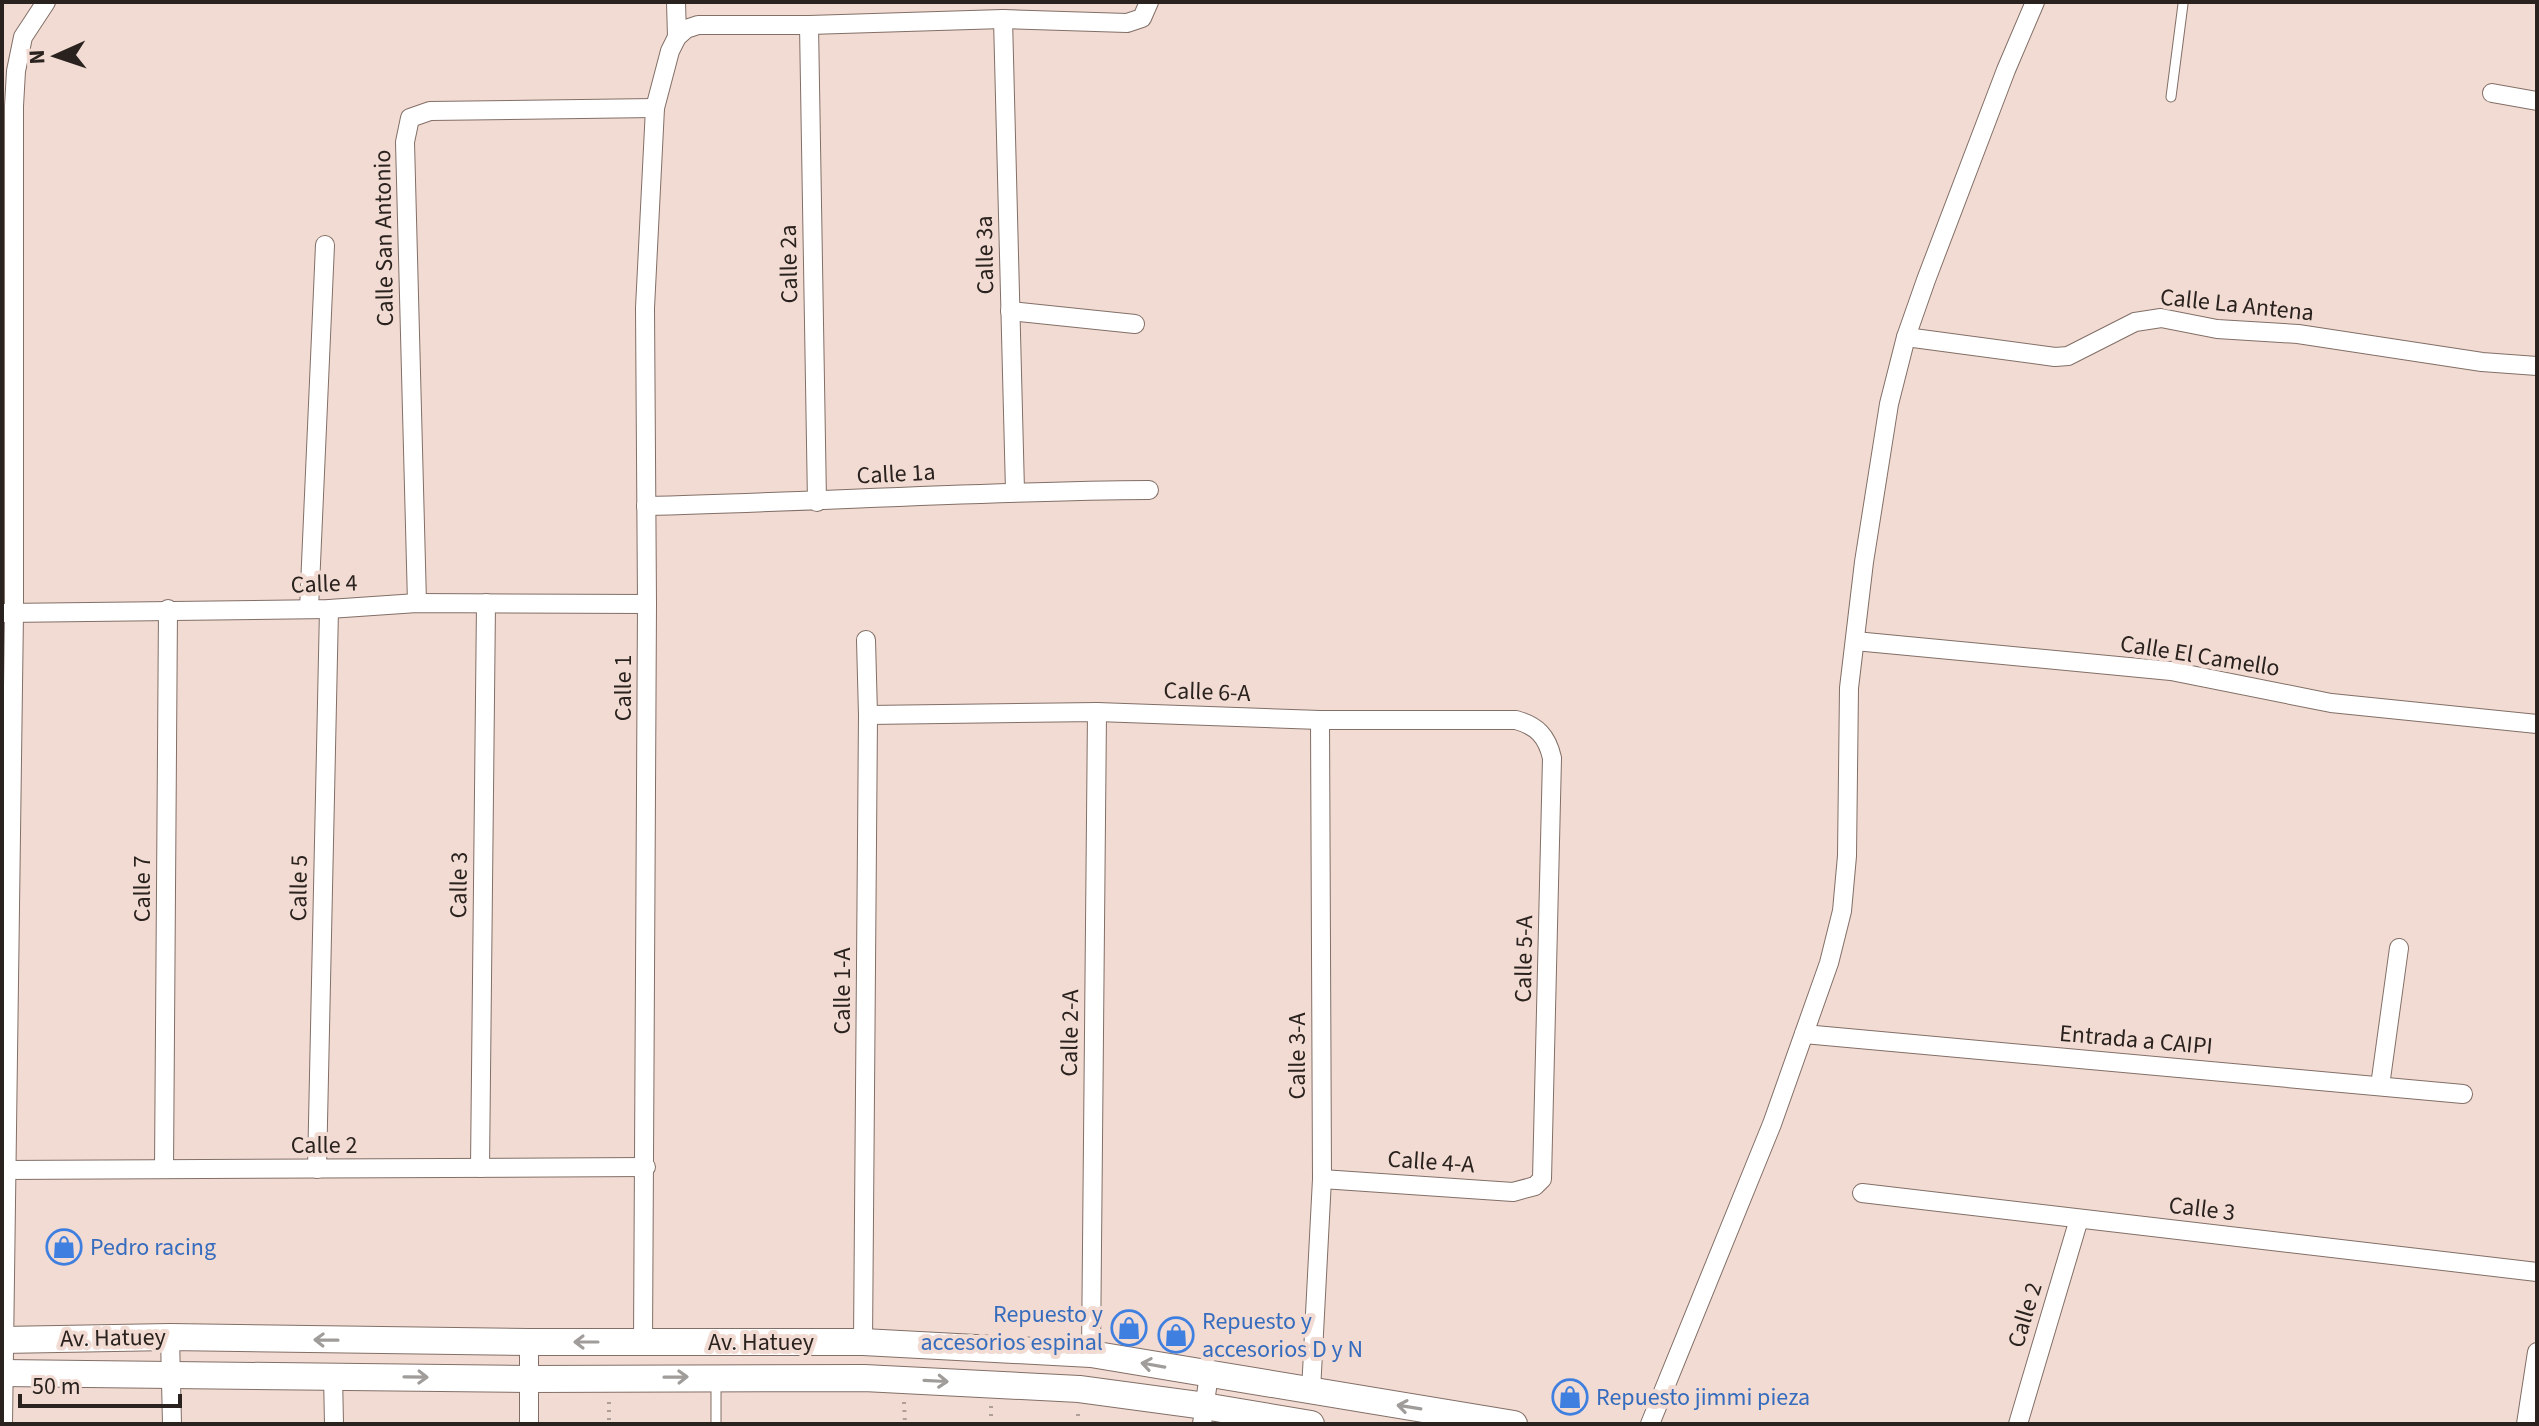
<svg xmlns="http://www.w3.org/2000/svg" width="2539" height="1426" font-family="'Source Sans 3',sans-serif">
<rect width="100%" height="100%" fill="#f1dbd2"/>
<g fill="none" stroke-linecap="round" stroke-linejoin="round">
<defs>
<g id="service">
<path d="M 2171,97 L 2183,4"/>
<path d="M 716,1424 L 716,1379"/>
</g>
<g id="minor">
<path d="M 676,2 L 677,37"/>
<path d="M 1003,19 L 1015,491"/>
<path d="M 809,25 L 817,502"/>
<path d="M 2492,93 L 2537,101"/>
<path d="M 1010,311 L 1135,324"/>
<path d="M 1906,337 L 2055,357 L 2068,356 L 2135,322 L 2161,318 L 2217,329 L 2298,334 L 2482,362 L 2537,366"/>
<path d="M 646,506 C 814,502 981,491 1149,490"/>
<path d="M 417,603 L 405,142 L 410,118 L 430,111 L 655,108"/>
<path d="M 309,609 L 325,245"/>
<path d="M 5,613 L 329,609 L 417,603 L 647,604"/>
<path d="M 1855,641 L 2171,671 L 2331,703 L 2537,724"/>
<path d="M 868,715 L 1097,712 L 1320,720 L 1516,720 C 1537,726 1547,736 1552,758 L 1542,1179 L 1535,1186 L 1513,1192 L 1322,1179"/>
<path d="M 1804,1034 L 2463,1094"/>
<path d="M 2380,1086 L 2399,948"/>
<path d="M 480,1168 L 486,603"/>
<path d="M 164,1169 L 168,609"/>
<path d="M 317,1169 L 329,609"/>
<path d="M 2,1170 L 646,1167"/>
<path d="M 1862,1193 L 2537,1272"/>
<path d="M 170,1337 L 172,1424"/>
<path d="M 529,1342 L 529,1424"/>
<path d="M 643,1342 L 647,604 L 645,308 L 655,108 L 670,51 L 677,37 L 686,29 L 698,25 L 809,25 L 1003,19 L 1127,23 L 1142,18 L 1149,2"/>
<path d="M 863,1342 L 868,715 L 866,640"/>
<path d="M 1091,1354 L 1097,712"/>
<path d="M 333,1375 L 334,1424"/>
<path d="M 1311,1391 L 1322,1179 L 1320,720"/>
<path d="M 3,1424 L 14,612 L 14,106 L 16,71 L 23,37 L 46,2"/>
<path d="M 1202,1424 L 1209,1374"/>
<path d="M 1650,1424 L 1772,1124 L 1829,963 L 1842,911 L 1847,856 L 1849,688 L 1864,562 L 1889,404 L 1906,337 L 1926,280 L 2006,70 L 2035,2"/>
<path d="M 2018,1424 L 2079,1219"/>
<path d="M 2526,1424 L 2537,1352"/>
</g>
<g id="secondary">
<path d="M 2,1340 L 170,1337 L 529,1342 L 863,1342 L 1091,1354 L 1514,1424"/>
<path d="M 2,1373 L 528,1379 L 864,1378 L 1079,1389 L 1198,1405 L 1311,1424"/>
</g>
</defs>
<use href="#service" stroke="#826f67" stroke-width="11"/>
<use href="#minor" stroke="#826f67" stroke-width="20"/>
<use href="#secondary" stroke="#826f67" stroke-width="28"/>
<g stroke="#b09f98" stroke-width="4" stroke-dasharray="2 6" stroke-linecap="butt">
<path d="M 609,1402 L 609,1424"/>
<path d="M 904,1402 L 905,1424"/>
<path d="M 991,1406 L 991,1424"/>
<path d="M 1078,1424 L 1078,1410"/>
</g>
<use href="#service" stroke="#fff" stroke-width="9"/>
<use href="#minor" stroke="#fff" stroke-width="18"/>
<use href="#secondary" stroke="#fff" stroke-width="26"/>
</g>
<defs><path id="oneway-shaft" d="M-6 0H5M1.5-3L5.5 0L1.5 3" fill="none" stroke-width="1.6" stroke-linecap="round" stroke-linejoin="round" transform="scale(2)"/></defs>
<g stroke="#9f9c9a">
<use href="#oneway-shaft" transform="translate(326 1340) rotate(-179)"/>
<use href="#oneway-shaft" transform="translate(586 1342) rotate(180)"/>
<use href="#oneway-shaft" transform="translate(1153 1365) rotate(-170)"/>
<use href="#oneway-shaft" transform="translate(416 1377) rotate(1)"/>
<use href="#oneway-shaft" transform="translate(676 1377) rotate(-1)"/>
<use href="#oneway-shaft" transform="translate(936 1381) rotate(3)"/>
<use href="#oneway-shaft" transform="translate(1409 1407) rotate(-171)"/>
</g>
<defs>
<symbol id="shop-ring" viewBox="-11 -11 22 22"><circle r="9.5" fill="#f1dbd2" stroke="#3f7fe0" stroke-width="1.5"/><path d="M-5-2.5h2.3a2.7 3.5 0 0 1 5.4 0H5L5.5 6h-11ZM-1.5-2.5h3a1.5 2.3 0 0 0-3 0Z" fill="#3f7fe0"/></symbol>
</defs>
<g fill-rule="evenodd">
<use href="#shop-ring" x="44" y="1227" width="40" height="40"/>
<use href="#shop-ring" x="1109" y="1308" width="40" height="40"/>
<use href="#shop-ring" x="1156" y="1315" width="40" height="40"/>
<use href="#shop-ring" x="1550" y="1377" width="40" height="40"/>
</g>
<g text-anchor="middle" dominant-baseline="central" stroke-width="8" stroke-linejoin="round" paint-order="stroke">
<g font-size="24" fill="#2a221e" stroke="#f1dbd2">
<text transform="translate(384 238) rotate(-91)">Calle San Antonio</text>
<text transform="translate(985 255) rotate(-91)">Calle 3a</text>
<text transform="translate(789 264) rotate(-91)">Calle 2a</text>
<text transform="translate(2237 305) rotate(6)">Calle La Antena</text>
<text transform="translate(896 474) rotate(-3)">Calle 1a</text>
<text transform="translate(324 584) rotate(-2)">Calle 4</text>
<text transform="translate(2200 656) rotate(9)">Calle El Camello</text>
<text transform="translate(623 688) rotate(-90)">Calle 1</text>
<text transform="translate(1207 692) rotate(2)">Calle 6-A</text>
<text transform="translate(459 885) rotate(-89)">Calle 3</text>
<text transform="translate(299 888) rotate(-89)">Calle 5</text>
<text transform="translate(142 889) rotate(-90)">Calle 7</text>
<text transform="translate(1524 959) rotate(-89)">Calle 5-A</text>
<text transform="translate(842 991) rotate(-90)">Calle 1-A</text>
<text transform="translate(1070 1033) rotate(-89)">Calle 2-A</text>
<text transform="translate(2136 1040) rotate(5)">Entrada a CAIPI</text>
<text transform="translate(1297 1056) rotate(-90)">Calle 3-A</text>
<text x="324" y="1145">Calle 2</text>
<text transform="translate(1431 1162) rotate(4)">Calle 4-A</text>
<text transform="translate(2202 1209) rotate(7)">Calle 3</text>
<text transform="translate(2025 1315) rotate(-73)">Calle 2</text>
<text transform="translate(113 1338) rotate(-1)">Av. Hatuey</text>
<text x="761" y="1342">Av. Hatuey</text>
</g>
<g font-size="24" fill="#366cbe" stroke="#f1dbd2" text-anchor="start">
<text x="90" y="1247">Pedro racing</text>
<text x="1103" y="1314" text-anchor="end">Repuesto y<tspan x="1103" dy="28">accesorios espinal</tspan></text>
<text x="1202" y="1321">Repuesto y<tspan x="1202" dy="28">accesorios D y N</tspan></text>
<text x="1596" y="1397">Repuesto jimmi pieza</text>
</g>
</g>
<rect width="2539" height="1426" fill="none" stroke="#2a221e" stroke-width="8"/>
<g transform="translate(56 56) rotate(267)" stroke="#f1dbd2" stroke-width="6" paint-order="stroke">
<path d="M0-6L14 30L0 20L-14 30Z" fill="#2a221e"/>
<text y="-12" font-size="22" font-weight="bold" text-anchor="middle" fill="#2a221e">N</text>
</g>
<path d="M20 1394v12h160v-12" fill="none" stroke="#2a221e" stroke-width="4"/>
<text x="32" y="1394" font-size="24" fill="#2a221e" stroke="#f1dbd2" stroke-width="6" paint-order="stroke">50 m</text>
</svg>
